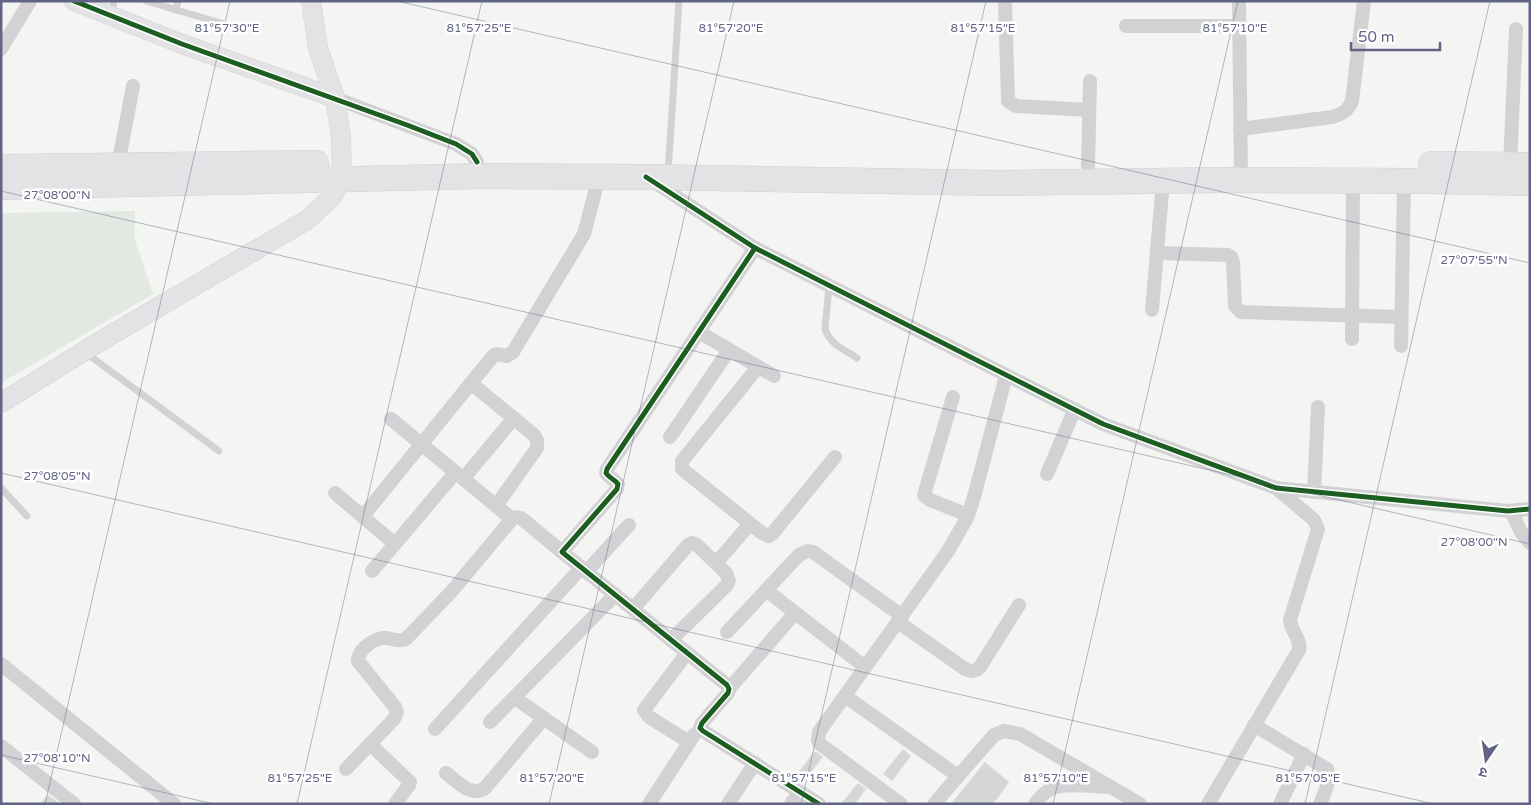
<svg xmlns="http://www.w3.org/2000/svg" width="1531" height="805" font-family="'Varela Round','Noto Sans Devanagari',sans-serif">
<rect width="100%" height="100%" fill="#f4f5f3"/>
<path fill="#e2e8e2" d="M 135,211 L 135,240 L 153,294 L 1,383 L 1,213 Z"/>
<g fill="#d5d6d7" stroke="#e4e4e3">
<path d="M 903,749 L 911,756 L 892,781 L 883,774 Z"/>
<path d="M 815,751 L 823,757 L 805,780 L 797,774 Z"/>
<path d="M 985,762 L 1009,782 L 1002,792 L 993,804 L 951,804 Z"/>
<path d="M 858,783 L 866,789 L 855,804 L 841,804 Z"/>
<path d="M 48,795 L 60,804 L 40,804 Z"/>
</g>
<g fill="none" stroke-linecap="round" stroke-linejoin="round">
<defs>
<g id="secondary">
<path d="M 74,1 L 182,44 L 335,98"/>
<path d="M 1,403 L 99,342 L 307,220 L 332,197 L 342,179 L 341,137 L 335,98 L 318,48 L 311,1"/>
</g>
<g id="highway">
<path d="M 1431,164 L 1530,165"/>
<path d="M 1,167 L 316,163"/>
<path d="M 1,187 L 485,176 L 646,177 L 998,183 L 1222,180 L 1429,181 L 1530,183"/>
</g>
</defs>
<use href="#secondary" stroke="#d3d3d6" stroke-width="20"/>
<use href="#highway" stroke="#d0d0d2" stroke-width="26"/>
<g stroke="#d2d2d4" stroke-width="7">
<path d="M 146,1 L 224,24"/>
<path d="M 176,10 L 178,1"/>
<path d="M 111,16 L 114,1"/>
<path d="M 668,173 L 679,1"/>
<path d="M 829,286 L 825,328 C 828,343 845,350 857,358"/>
<path d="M 86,353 L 219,451"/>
<path d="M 1,488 L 27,516"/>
</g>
<g stroke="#d2d2d4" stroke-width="14">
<path d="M 1005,1 L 1008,101 L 1016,106 L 1089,110"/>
<path d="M 1239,1 L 1241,180"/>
<path d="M 1126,26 L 1240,26"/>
<path d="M 1,49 L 30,1"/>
<path d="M 335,98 L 456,144 L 472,154 L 477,162"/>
<path d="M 1240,129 L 1332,117 C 1342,114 1348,111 1352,101 L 1364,1"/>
<path d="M 118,165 L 133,86"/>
<path d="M 1510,165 L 1516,29"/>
<path d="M 1088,166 L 1090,81"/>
<path d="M 651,180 L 755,248 L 1103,424 L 1276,488 L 1508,511 L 1530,509"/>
<path d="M 755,248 L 607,469 L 606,473 C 609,478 614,479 618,484 L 617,489 L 562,552 L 727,685 L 729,689 L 728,693 L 702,723 L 700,728 L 703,731 L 819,804"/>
<path d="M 1157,253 L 1228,255 L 1231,257 L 1233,262 L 1235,306 L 1241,312 L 1401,317"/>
<path d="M 1152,310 L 1163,181"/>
<path d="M 699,332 L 774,376"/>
<path d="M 1352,339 L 1353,181"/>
<path d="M 1401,346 L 1404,181"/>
<path d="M 758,367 L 682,461 L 682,469 L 762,533 L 769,536 L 772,534 L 835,457"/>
<path d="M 472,384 L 534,435 L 537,440 L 537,448 L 496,506"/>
<path d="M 953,397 L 924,495 L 930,500 L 968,515"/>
<path d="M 391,419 L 512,519"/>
<path d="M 670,437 L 729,350"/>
<path d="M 1047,474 L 1074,411"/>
<path d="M 463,479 L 514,418"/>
<path d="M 1314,492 L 1318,407"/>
<path d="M 335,493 L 395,544"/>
<path d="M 1511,511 L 1521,532 L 1530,543"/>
<path d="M 363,516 L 493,356 L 496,354 L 507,356 L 513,352 L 584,234 L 599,177"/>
<path d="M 716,563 L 750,524"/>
<path d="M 372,571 L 455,473"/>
<path d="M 586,572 L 629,525"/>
<path d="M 766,590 L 865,667"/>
<path d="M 633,609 L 688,545 L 692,543 L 697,545 L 726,573 L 729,581 L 727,585 L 671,640"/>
<path d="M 898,622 L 965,669 C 971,672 975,672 980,667 L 1019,605"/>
<path d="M 727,632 L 799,555 L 808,551 L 813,552 L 902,616"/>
<path d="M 687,653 L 644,710 L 649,717 L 689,742"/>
<path d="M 1,664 L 174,804"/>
<path d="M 729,689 L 795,613"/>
<path d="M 845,696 L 958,776"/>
<path d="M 515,698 L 592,752"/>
<path d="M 490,722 L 615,595"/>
<path d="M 1254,725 L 1327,769 C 1332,781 1324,793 1320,804"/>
<path d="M 435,729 L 581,568"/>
<path d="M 370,744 L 410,782 L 409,785 L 395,804"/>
<path d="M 1,746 L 74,804"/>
<path d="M 346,769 L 394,719 L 397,712 L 395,707 L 358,661 C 357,651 372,640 382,638 C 391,637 398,643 406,639 L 451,592 L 512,519 L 516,517 L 521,518 L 562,552"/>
<path d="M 446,773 C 457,781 471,798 485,788 L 544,718"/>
<path d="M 649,804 L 694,735"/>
<path d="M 728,804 L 755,763"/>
<path d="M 791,804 L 800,792"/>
<path d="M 901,804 L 820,744 L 818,741 L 819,732 L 948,551 L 967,518 L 974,497 L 1006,376"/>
<path d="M 934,804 L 994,735 L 1004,731 L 1020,734 L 1140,804"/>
<path d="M 1035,804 C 1040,797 1045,791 1053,788 C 1067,782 1094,787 1110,787"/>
<path d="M 1208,804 L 1299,650 C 1301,637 1291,632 1290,620 L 1318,529 L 1314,520 L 1276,488"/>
<path d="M 1280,804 L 1304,754"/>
</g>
<use href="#secondary" stroke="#e3e3e5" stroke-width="19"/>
<use href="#highway" stroke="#e3e3e5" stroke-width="25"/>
<defs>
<g id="cycleway">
<path d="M 74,1 L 182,44 L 407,125 L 456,144 L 472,154 L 477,162"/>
<path d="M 646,177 L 755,248 L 1103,424 L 1276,488 L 1508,511 L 1530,509"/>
<path d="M 755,248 L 607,469 L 606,473 C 609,478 614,479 618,484 L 617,489 L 562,552 L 727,685 L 729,689 L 728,693 L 702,723 L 700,728 L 703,731 L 819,804"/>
</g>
</defs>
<use href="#cycleway" stroke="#fff" stroke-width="8"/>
<use href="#cycleway" stroke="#1b5e20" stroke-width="5"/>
</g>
<path fill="none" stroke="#626486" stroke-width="1" stroke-opacity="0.45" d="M 397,1 L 1530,263M 1,191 L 1530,544M 1,473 L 1434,804M 1,755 L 214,804M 45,804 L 230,1M 297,804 L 482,1M 549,804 L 734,1M 801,804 L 986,1M 1053,804 L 1238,1M 1305,804 L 1490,1"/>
<g font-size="12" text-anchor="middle" fill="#626486" stroke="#fff" stroke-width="5" stroke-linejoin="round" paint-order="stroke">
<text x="227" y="32">81°57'30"E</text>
<text x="479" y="32">81°57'25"E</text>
<text x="731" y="32">81°57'20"E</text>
<text x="983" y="32">81°57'15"E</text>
<text x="1235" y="32">81°57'10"E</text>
<text x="57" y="199">27°08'00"N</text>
<text x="1474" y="264">27°07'55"N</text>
<text x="57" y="480">27°08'05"N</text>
<text x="1474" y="546">27°08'00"N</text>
<text x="57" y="762">27°08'10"N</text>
<text x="300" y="782">81°57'25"E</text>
<text x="552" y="782">81°57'20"E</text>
<text x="804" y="782">81°57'15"E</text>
<text x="1056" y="782">81°57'10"E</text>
<text x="1308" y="782">81°57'05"E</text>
</g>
<rect width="1531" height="805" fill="none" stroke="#626486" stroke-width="5"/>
<g transform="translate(1486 760) rotate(193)" stroke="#ffffff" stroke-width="4" paint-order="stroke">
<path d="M0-4L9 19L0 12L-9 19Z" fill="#626486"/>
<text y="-8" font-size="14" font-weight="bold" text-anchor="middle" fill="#626486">उ</text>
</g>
<path d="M1351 42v8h89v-8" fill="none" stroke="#626486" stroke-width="2.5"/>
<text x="1358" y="42" font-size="15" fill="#626486" stroke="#ffffff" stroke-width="4" paint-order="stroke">50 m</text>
</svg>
